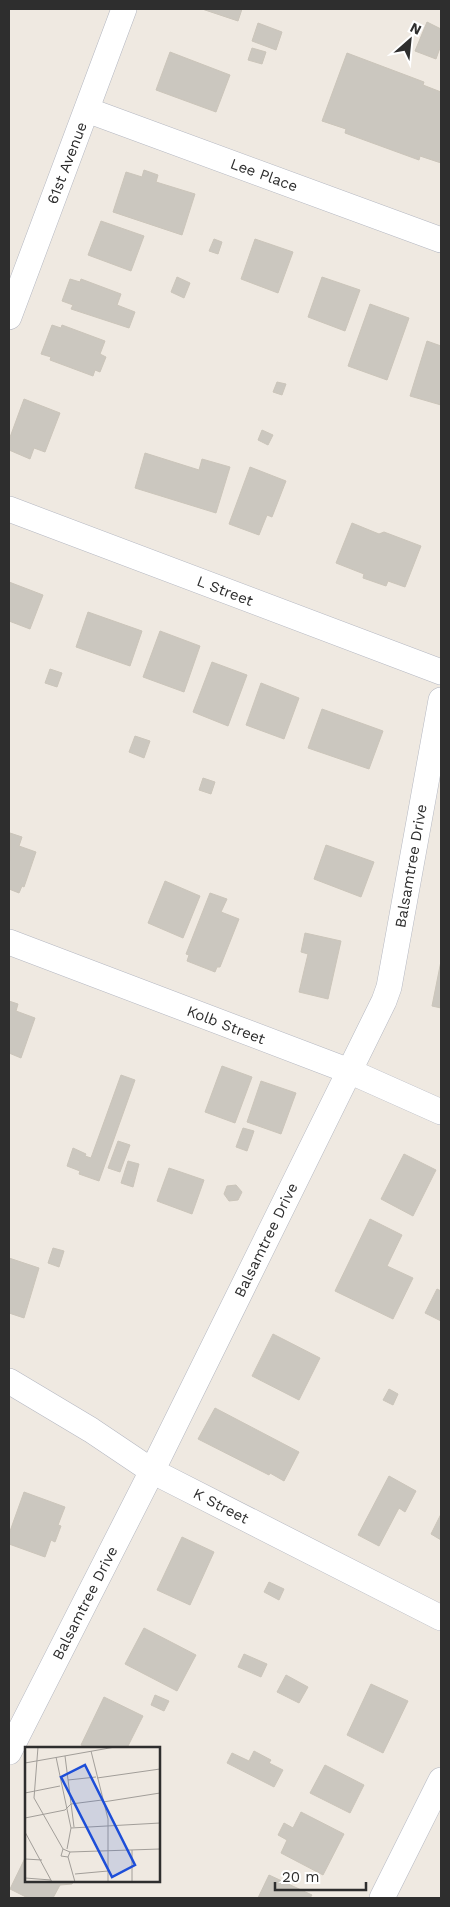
<svg xmlns="http://www.w3.org/2000/svg" width="450" height="1907" font-family="'Work Sans',sans-serif">
<rect width="100%" height="100%" fill="#efe9e1"/>
<g fill="#cbc7bf" stroke="#cbc5ba">
<path d="M 202,9 L 242,9 L 238,21 Z"/>
<path d="M 427,22 L 441,29 L 441,45 L 436,59 L 415,51 Z"/>
<path d="M 258,23 L 282,32 L 276,50 L 252,41 Z"/>
<path d="M 252,48 L 266,52 L 262,64 L 248,60 Z"/>
<path d="M 170,52 L 230,75 L 216,112 L 156,90 Z"/>
<path d="M 347,53 L 424,82 L 423,85 L 441,92 L 441,163 L 420,156 L 419,160 L 345,133 L 346,129 L 322,121 Z"/>
<path d="M 144,170 L 158,175 L 156,182 L 195,194 L 182,235 L 113,212 L 126,172 L 142,177 Z"/>
<path d="M 101,221 L 144,236 L 131,271 L 88,255 Z"/>
<path d="M 214,239 L 222,242 L 218,254 L 209,251 Z"/>
<path d="M 255,239 L 293,252 L 278,293 L 241,279 Z"/>
<path d="M 177,277 L 190,283 L 184,298 L 171,292 Z"/>
<path d="M 322,277 L 360,290 L 345,331 L 308,317 Z"/>
<path d="M 70,279 L 80,282 L 81,279 L 121,294 L 117,305 L 135,312 L 129,328 L 71,309 L 73,305 L 62,301 Z"/>
<path d="M 370,304 L 409,318 L 387,380 L 348,366 Z"/>
<path d="M 52,325 L 61,328 L 62,325 L 105,341 L 100,354 L 106,357 L 100,372 L 95,370 L 93,376 L 50,360 L 51,357 L 41,354 Z"/>
<path d="M 427,341 L 441,346 L 441,405 L 410,396 Z"/>
<path d="M 277,382 L 286,384 L 282,395 L 273,392 Z"/>
<path d="M 24,399 L 60,413 L 45,452 L 34,448 L 30,459 L 9,450 L 9,440 Z"/>
<path d="M 262,430 L 273,435 L 268,445 L 258,440 Z"/>
<path d="M 145,453 L 199,470 L 202,459 L 230,467 L 216,513 L 135,488 Z"/>
<path d="M 250,467 L 286,481 L 272,517 L 267,515 L 259,535 L 229,524 Z"/>
<path d="M 352,523 L 379,534 L 384,532 L 421,546 L 405,587 L 388,581 L 386,586 L 363,578 L 364,574 L 336,563 Z"/>
<path d="M 9,582 L 43,595 L 30,629 L 9,621 Z"/>
<path d="M 88,612 L 142,631 L 130,666 L 76,647 Z"/>
<path d="M 160,631 L 200,646 L 184,692 L 143,677 Z"/>
<path d="M 212,662 L 247,675 L 228,726 L 193,712 Z"/>
<path d="M 50,669 L 62,673 L 57,687 L 45,683 Z"/>
<path d="M 261,683 L 299,698 L 284,739 L 246,725 Z"/>
<path d="M 322,709 L 383,731 L 369,769 L 308,748 Z"/>
<path d="M 135,736 L 150,741 L 144,758 L 129,752 Z"/>
<path d="M 203,778 L 215,782 L 211,794 L 199,790 Z"/>
<path d="M 10,833 L 22,837 L 19,846 L 36,852 L 24,887 L 22,886 L 19,893 L 9,889 Z"/>
<path d="M 326,845 L 374,862 L 361,897 L 314,879 Z"/>
<path d="M 165,881 L 200,896 L 183,938 L 148,923 Z"/>
<path d="M 210,893 L 227,899 L 221,912 L 239,919 L 220,967 L 217,967 L 215,972 L 187,961 L 189,955 L 186,954 Z"/>
<path d="M 305,933 L 341,941 L 328,999 L 299,992 L 308,954 L 301,952 Z"/>
<path d="M 441,961 L 441,1008 L 432,1006 Z"/>
<path d="M 9,1001 L 18,1004 L 16,1011 L 35,1018 L 21,1058 L 9,1053 Z"/>
<path d="M 222,1066 L 252,1077 L 235,1123 L 205,1112 Z"/>
<path d="M 121,1075 L 135,1080 L 99,1181 L 79,1174 L 80,1171 L 67,1166 L 73,1148 L 86,1154 L 85,1156 L 91,1158 Z"/>
<path d="M 261,1081 L 296,1093 L 281,1134 L 247,1122 Z"/>
<path d="M 243,1128 L 254,1131 L 247,1151 L 236,1147 Z"/>
<path d="M 118,1141 L 130,1145 L 120,1172 L 108,1168 Z"/>
<path d="M 404,1154 L 436,1170 L 413,1216 L 381,1199 Z"/>
<path d="M 128,1161 L 139,1164 L 133,1187 L 121,1183 Z"/>
<path d="M 169,1168 L 204,1180 L 192,1214 L 157,1201 Z"/>
<path d="M 236,1185 L 242,1192 L 238,1200 L 229,1201 L 224,1194 L 227,1186 Z"/>
<path d="M 370,1219 L 402,1235 L 387,1266 L 413,1278 L 393,1319 L 335,1291 Z"/>
<path d="M 53,1248 L 64,1251 L 59,1267 L 48,1263 Z"/>
<path d="M 9,1258 L 39,1268 L 24,1318 L 9,1313 Z"/>
<path d="M 437,1289 L 441,1291 L 441,1321 L 425,1313 Z"/>
<path d="M 273,1334 L 320,1358 L 299,1400 L 252,1376 Z"/>
<path d="M 389,1389 L 398,1394 L 393,1405 L 383,1400 Z"/>
<path d="M 215,1408 L 299,1452 L 284,1481 L 270,1473 L 269,1475 L 198,1439 Z"/>
<path d="M 389,1476 L 416,1491 L 405,1512 L 399,1508 L 379,1546 L 358,1535 Z"/>
<path d="M 24,1492 L 65,1507 L 58,1525 L 61,1526 L 55,1542 L 51,1540 L 45,1557 L 9,1544 L 9,1534 Z"/>
<path d="M 441,1514 L 441,1540 L 431,1534 Z"/>
<path d="M 182,1537 L 214,1552 L 190,1605 L 157,1590 Z"/>
<path d="M 269,1582 L 284,1589 L 279,1600 L 264,1592 Z"/>
<path d="M 144,1628 L 196,1655 L 177,1691 L 125,1664 Z"/>
<path d="M 244,1654 L 267,1664 L 261,1677 L 238,1667 Z"/>
<path d="M 286,1675 L 308,1687 L 299,1703 L 277,1692 Z"/>
<path d="M 371,1684 L 408,1701 L 383,1753 L 347,1735 Z"/>
<path d="M 155,1695 L 169,1701 L 164,1711 L 151,1705 Z"/>
<path d="M 104,1697 L 143,1716 L 127,1748 L 88,1748 L 81,1745 Z"/>
<path d="M 254,1751 L 271,1760 L 269,1763 L 283,1770 L 274,1787 L 227,1763 L 232,1753 L 249,1761 Z"/>
<path d="M 325,1765 L 364,1785 L 350,1813 L 310,1793 Z"/>
<path d="M 301,1812 L 344,1834 L 323,1875 L 281,1853 L 287,1840 L 278,1835 L 284,1823 L 293,1828 Z"/>
<path d="M 26,1856 L 26,1881 L 74,1881 L 72,1884 L 60,1885 L 53,1898 L 28,1898 L 10,1889 Z"/>
<path d="M 269,1875 L 312,1895 L 310,1898 L 258,1898 Z"/>
</g>
<g fill="none" stroke-linecap="round" stroke-linejoin="round">
<defs>
<g id="street">
<path d="M 87,110 L 441,240"/>
<path d="M 9,317 L 124,9"/>
<path d="M 9,509 L 441,672"/>
<path d="M 9,942 L 349,1071 L 441,1112"/>
<path d="M 9,1381 L 91,1430 L 152,1471 L 441,1618"/>
<path d="M 9,1752 L 152,1471 L 384,1001 L 389,987 L 441,700"/>
<path d="M 382,1898 L 441,1780"/>
</g>
</defs>
<use href="#street" stroke="#b4b7c1" stroke-width="26"/>
<use href="#street" stroke="#fff" stroke-width="25"/>
</g>
<g text-anchor="middle" dominant-baseline="central" stroke-width="4" stroke-linejoin="round" paint-order="stroke">
<g font-size="15" fill="#2e2e2e" stroke="#fff">
<text transform="translate(67 163) rotate(-69)">61st Avenue</text>
<text transform="translate(264 175) rotate(20)">Lee Place</text>
<text transform="translate(225 591) rotate(21)">L Street</text>
<text transform="translate(411 866) rotate(-80)">Balsamtree Drive</text>
<text transform="translate(226 1025) rotate(21)">Kolb Street</text>
<text transform="translate(266 1240) rotate(-64)">Balsamtree Drive</text>
<text transform="translate(221 1506) rotate(27)">K Street</text>
<text transform="translate(85 1603) rotate(-63)">Balsamtree Drive</text>
</g>
</g>
<g transform="translate(25 1747)">
<rect width="135" height="135" fill="#efe9e1"/>
<path fill="none" stroke="#a29e99" stroke-width="1" d="M 13,0 L 9,51 L 38,102M 66,4 L 83,72 L 83,135M 40,9 L 49,80M 31,10 L 46,81 L 42,102M 0,16 L 90,0M 72,31 L 135,22M 43,33 L 71,30M 0,46 L 35,39M 78,55 L 135,46M 0,71 L 40,63 L 46,57 L 77,53M 46,81 L 135,76M 0,85 L 27,135M 107,103 L 107,135M 45,105 L 135,102M 43,110 L 36,109 L 38,102 L 45,105 L 43,110 L 50,135M 0,112 L 17,113M 50,127 L 83,124M 0,131 L 26,133"/>
<path fill="#1d4ed8" fill-opacity="0.15" stroke="#1d4ed8" stroke-width="2.5" d="M 60,18 L 110,118 L 87,130 L 36,30 Z"/>
<rect width="135" height="135" fill="none" stroke="#2e2e2e" stroke-width="2.5"/>
</g>
<rect width="450" height="1907" fill="none" stroke="#2e2e2e" stroke-width="20"/>
<g transform="translate(410 40) rotate(27)" stroke="#ffffff" stroke-width="4" paint-order="stroke">
<path d="M0-4L9 19L0 12L-9 19Z" fill="#2e2e2e"/>
<text y="-8" font-size="14" font-weight="bold" text-anchor="middle" fill="#2e2e2e">N</text>
</g>
<path d="M275 1882v8h91v-8" fill="none" stroke="#2e2e2e" stroke-width="2.5"/>
<text x="282" y="1882" font-size="15" fill="#2e2e2e" stroke="#ffffff" stroke-width="4" paint-order="stroke">20 m</text>
</svg>
